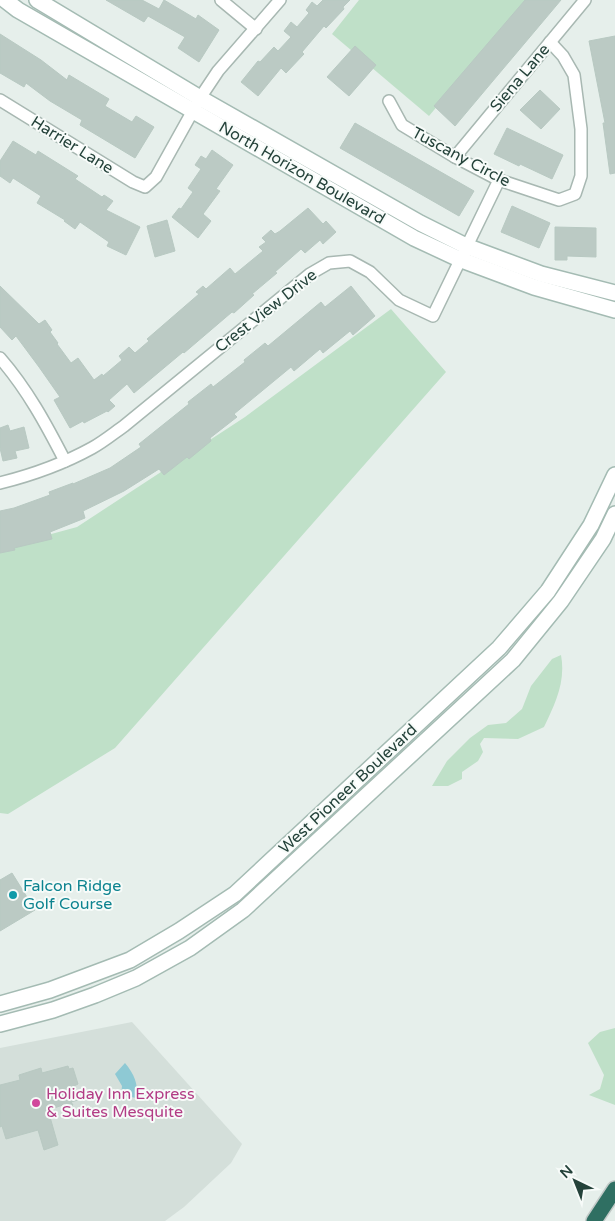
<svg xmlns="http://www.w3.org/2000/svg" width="615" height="1221" font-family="'Varela Round',sans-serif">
<rect width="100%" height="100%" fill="#e6efeb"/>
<path fill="#d4dfda" d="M 132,1022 L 242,1144 L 231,1163 L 184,1207 L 165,1221 L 0,1221 L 0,1048 Z"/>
<g fill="#bfe0c8">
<path d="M 359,0 L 526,0 L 429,116 L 332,34 Z"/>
<path d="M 391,309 L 446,372 L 115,748 L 8,814 L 0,813 L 0,548 L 77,527 L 245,417 Z"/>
<path d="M 561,655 C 566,682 555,704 544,727 L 518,739 L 484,738 L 480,744 L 483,752 L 478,761 L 462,772 L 462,779 L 448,786 L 432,786 L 447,761 L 470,738 L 488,725 L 506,723 L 522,709 L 531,686 L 552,659 Z"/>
<path d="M 615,1028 L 615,1105 L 589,1095 L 600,1089 L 604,1075 L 588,1043 L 600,1032 Z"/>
</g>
<path fill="#8ec9d4" d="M 125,1063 C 134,1074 139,1084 136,1098 L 121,1095 L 122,1086 L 115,1074 Z"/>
<g fill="#bbcac4" stroke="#b8c9c2">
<path d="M 106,0 L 142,0 L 159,9 L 164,0 L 196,19 L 198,15 L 219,30 L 199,62 L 178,48 L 185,37 L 148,16 L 144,22 Z"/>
<path d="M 323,0 L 350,0 L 343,7 L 344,9 L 326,28 L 324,26 L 302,52 L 304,54 L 286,73 L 281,68 L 258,96 L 241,82 L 258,61 L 260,62 L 274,47 L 278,51 L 291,37 L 284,31 L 291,22 L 297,27 L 309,13 L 306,10 L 312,2 L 317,6 Z"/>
<path d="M 525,0 L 561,0 L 455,126 L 434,106 Z"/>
<path d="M 0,34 L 41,60 L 67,80 L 69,75 L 109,99 L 105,106 L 132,122 L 136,116 L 154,127 L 135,158 L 80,125 L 82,120 L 50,101 L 26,83 L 24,87 L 0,73 Z"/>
<path d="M 615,36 L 615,173 L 610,174 L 603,123 L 605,123 L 589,41 Z"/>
<path d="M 355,46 L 376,65 L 349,96 L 327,77 Z"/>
<path d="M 540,90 L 560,109 L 541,129 L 520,110 Z"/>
<path d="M 355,123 L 474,191 L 459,216 L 340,148 Z"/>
<path d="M 507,128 L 563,155 L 552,179 L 520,164 L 519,166 L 494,154 Z"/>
<path d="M 13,141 L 36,155 L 38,151 L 78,176 L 75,179 L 102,197 L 104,195 L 113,201 L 106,210 L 140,227 L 126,255 L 107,246 L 109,242 L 80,222 L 75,229 L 64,221 L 65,220 L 37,203 L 41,196 L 13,178 L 10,183 L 0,176 L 0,161 Z"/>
<path d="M 212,150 L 233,165 L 216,189 L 220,191 L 203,214 L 211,221 L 198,238 L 172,217 L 179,208 L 181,209 L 193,192 L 188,188 L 201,169 L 195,165 L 201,156 L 206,159 Z"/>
<path d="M 512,206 L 550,223 L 539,248 L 501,232 Z"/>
<path d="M 308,208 L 323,224 L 326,221 L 336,232 L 323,244 L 320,240 L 305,253 L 301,249 L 275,272 L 277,273 L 252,294 L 254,295 L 234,313 L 232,312 L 184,353 L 183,352 L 134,393 L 127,384 L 109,400 L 115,406 L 108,412 L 107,411 L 84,423 L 83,421 L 70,428 L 54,400 L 60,397 L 39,367 L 16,336 L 12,340 L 0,327 L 0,286 L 39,324 L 45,320 L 52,330 L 50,332 L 58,343 L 57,344 L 71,363 L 78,358 L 94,380 L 102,374 L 103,376 L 122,360 L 119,356 L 129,347 L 135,353 L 149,341 L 147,339 L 199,294 L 196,292 L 203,286 L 206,289 L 230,268 L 235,274 L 263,251 L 259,247 L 266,242 L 262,238 L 271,230 L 275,234 L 280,231 Z"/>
<path d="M 167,220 L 175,251 L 155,257 L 147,226 Z"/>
<path d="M 555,227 L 596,228 L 596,257 L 567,256 L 567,260 L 555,260 Z"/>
<path d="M 351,286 L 375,316 L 353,335 L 350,331 L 323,353 L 320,349 L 294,371 L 291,367 L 234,414 L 237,417 L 210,438 L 211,441 L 189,459 L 187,457 L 164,475 L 159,469 L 124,491 L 83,511 L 85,518 L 50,532 L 52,539 L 14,548 L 15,550 L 0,553 L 0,511 L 14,508 L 50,495 L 49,492 L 73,483 L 73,484 L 110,468 L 141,447 L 139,444 L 189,404 L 188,402 L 211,384 L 213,387 L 245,362 L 244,360 L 265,343 L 268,346 L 321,302 L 325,307 Z"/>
<path d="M 8,425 L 10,431 L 24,427 L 29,448 L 15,451 L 17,458 L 3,461 L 0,448 L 0,428 Z"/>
<path d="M 12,873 L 35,910 L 0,931 L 0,880 Z"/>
<path d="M 68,1066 L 69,1069 L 73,1068 L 78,1084 L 74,1086 L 78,1100 L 71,1102 L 73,1105 L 64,1108 L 63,1105 L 48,1110 L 58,1145 L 44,1150 L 38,1130 L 6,1139 L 2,1126 L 0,1127 L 0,1085 L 20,1080 L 19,1075 L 41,1068 L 42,1073 Z"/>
</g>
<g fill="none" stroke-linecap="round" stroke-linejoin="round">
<defs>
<g id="street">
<path d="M 221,0 L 256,29"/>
<path d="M 0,100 L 133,182 L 145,187 L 156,177 L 200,98 L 218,71 L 280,0"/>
<path d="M 389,101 L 402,125 L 455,157 L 499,180 L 559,200 L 575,194 L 581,176 L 581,129 L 574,75 L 563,56 L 550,42"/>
<path d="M 455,157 L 585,0"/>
<path d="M 0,358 C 27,389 46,424 65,461"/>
<path d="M 0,483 C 32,475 63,464 92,448 C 103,442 114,433 124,426 L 310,274 L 329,263 L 350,261 L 370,272 L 399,300 L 433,316 L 499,180"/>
</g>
<g id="secondary">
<path d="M 5,0 L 18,10 L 414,238 L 459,259 L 534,287 L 615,310"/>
<path d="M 37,0 L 200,98 L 420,223 L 466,246 L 541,274 L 615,293"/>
<path d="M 0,1004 L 50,990 L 130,960 L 179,931 L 235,894 L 499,648 L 548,591 L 591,525 L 615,475"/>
<path d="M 0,1024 L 53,1010 L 95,995 L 136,978 L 190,948 L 243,910 L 513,660 L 561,601 L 603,539 L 615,514"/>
</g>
<path id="highway" d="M 594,1221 L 615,1189"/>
</defs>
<use href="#street" stroke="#a8b8b2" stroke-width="14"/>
<use href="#secondary" stroke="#a4bbb3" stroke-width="18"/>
<use href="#highway" stroke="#c2cac8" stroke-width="18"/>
<use href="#street" stroke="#fff" stroke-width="11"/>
<use href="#secondary" stroke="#fff" stroke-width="15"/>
<use href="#highway" stroke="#2f6f62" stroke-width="15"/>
</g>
<circle fill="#0f9aa8" stroke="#f7fbf9" stroke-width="2" cx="13" cy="895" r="5"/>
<circle fill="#d1479c" stroke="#f7fbf9" stroke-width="2" cx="36" cy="1103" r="5"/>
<g text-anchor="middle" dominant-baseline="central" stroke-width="4" stroke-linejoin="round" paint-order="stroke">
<g font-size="16" fill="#24423a" stroke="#f7fbf9">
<text transform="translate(520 78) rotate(-50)">Siena Lane</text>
<text transform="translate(72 145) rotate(32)">Harrier Lane</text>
<text transform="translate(461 157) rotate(28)">Tuscany Circle</text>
<text transform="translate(302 173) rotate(30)">North Horizon Boulevard</text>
<text transform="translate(266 311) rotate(-38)">Crest View Drive</text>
<text transform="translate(348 789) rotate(-43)">West Pioneer Boulevard</text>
</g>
<g font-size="16" fill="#0d838f" stroke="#f7fbf9" text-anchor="start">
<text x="23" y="886">Falcon Ridge<tspan x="23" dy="18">Golf Course</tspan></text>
</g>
<g font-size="16" fill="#b23c85" stroke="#f7fbf9" text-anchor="start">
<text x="46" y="1094">Holiday Inn Express<tspan x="46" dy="18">&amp; Suites Mesquite</tspan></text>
</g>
</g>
<g transform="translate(575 1181) rotate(317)" stroke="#f7fbf9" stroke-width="4" paint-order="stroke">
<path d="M0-4L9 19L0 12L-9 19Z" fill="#24423a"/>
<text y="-8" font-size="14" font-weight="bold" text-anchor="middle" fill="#24423a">N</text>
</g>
</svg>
